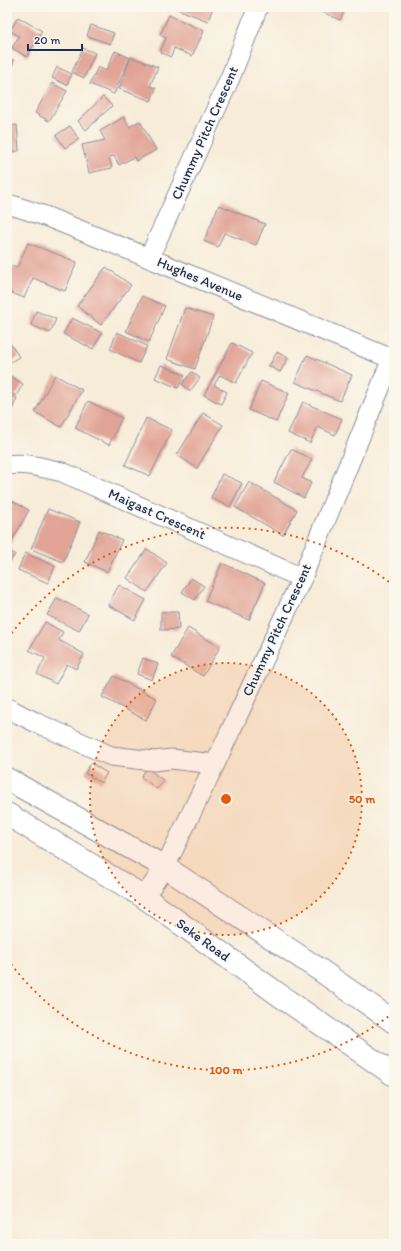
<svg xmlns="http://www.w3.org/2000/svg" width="401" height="1251" font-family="Itim,sans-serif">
<rect width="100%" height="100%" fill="#fbf7ec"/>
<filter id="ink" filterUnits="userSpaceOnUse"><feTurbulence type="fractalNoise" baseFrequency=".025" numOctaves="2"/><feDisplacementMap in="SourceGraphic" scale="8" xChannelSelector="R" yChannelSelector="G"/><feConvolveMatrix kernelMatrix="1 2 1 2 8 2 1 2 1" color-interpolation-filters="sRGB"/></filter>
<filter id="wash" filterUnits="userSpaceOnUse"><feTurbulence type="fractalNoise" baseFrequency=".012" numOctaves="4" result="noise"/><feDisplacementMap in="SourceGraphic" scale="16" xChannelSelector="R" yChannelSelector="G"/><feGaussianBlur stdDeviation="0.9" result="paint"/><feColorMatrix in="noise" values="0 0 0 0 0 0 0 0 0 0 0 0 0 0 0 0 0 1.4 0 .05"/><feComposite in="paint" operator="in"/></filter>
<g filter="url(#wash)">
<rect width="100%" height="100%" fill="#f7ecd8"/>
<g id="blocks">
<g fill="#e1a395">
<path d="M 172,7 L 213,7 L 208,21 Z"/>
<path d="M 312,7 L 346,7 L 340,20 Z"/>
<path d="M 169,15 L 204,31 L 192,56 L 174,48 L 171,57 L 160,52 L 166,38 L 160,35 Z"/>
<path d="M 18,17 L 42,31 L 27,57 L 12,48 L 19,36 L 10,31 Z"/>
<path d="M 91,25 L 114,33 L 110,44 L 87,36 Z"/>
<path d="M 83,48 L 95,53 L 84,78 L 72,72 Z"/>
<path d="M 115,51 L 130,58 L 114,94 L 90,84 L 98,67 L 106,71 Z"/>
<path d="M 131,57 L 158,67 L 150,86 L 156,88 L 151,101 L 119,89 Z"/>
<path d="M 7,58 L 14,60 L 7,78 Z"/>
<path d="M 57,67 L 72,74 L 67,85 L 52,78 Z"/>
<path d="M 52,83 L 67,91 L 49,121 L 35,113 Z"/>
<path d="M 103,97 L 112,106 L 86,130 L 78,121 Z"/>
<path d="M 124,117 L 129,127 L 140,121 L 156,150 L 136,161 L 134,157 L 119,165 L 114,156 L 109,157 L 112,168 L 89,173 L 82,145 L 105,140 L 100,131 Z"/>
<path d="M 17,125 L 19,151 L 7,152 L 7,126 Z"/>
<path d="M 70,126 L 79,139 L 65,148 L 56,135 Z"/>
<path d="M 219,205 L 265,224 L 256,245 L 224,233 L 218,247 L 204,241 Z"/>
<path d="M 28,243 L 77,262 L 65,291 L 33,278 L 24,298 L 7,291 L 7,264 L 17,268 Z"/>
<path d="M 106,267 L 131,285 L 101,325 L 77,306 Z"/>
<path d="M 142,296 L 165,306 L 149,342 L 126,331 Z"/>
<path d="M 185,308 L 213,317 L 195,369 L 167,359 Z"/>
<path d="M 36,311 L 56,319 L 50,333 L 31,325 Z"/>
<path d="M 72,318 L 102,333 L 93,349 L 63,334 Z"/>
<path d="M 117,332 L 147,346 L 139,363 L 110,349 Z"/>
<path d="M 7,338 L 19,357 L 7,364 Z"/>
<path d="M 232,343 L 252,353 L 236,383 L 220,375 L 214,385 L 227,392 L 221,404 L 204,395 Z"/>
<path d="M 277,352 L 288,358 L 280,372 L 269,366 Z"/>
<path d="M 307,355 L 352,375 L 340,401 L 295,382 Z"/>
<path d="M 161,365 L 185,375 L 178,388 L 155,378 Z"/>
<path d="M 192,372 L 200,378 L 190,391 L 182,384 Z"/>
<path d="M 7,374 L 23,384 L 16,396 L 7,390 Z"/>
<path d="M 55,375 L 82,390 L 61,427 L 35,412 Z"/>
<path d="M 261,381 L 289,393 L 276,422 L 249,410 Z"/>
<path d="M 7,393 L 17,398 L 7,421 Z"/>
<path d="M 88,401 L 122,418 L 109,445 L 75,428 Z"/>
<path d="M 303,402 L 342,419 L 335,435 L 318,427 L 310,443 L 288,433 Z"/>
<path d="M 203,413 L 223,425 L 197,468 L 177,455 Z"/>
<path d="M 146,418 L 172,430 L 150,476 L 125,465 Z"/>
<path d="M 291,449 L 312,459 L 302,478 L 311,483 L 304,498 L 274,482 Z"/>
<path d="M 222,474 L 242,483 L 230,507 L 211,498 Z"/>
<path d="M 249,482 L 297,510 L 283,535 L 235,507 Z"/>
<path d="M 7,498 L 29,510 L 7,550 L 15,554 L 7,567 Z"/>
<path d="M 48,509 L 80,522 L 63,562 L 31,549 Z"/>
<path d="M 99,530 L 122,540 L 107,572 L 85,562 Z"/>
<path d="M 147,549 L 167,563 L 147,592 L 127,578 Z"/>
<path d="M 25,553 L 55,566 L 48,583 L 18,570 Z"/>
<path d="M 222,563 L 265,583 L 249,620 L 205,601 Z"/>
<path d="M 191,578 L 204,586 L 195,600 L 182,592 Z"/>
<path d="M 119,585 L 146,600 L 135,620 L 108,605 Z"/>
<path d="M 57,598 L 88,614 L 79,631 L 47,615 Z"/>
<path d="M 161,612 L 178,612 L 179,629 L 161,630 Z"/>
<path d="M 45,622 L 63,632 L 59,640 L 84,654 L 76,669 L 67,664 L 56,684 L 37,674 L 45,658 L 29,650 Z"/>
<path d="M 188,628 L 220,647 L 203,676 L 171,657 Z"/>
<path d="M 143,658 L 158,664 L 152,680 L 137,674 Z"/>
<path d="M 114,676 L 157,699 L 146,720 L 102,697 Z"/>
<path d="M 91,763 L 107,773 L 101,783 L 85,773 Z"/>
<path d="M 147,768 L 164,781 L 157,789 L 141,777 Z"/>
</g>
</g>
</g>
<g filter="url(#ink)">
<use href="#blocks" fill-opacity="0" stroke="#898e9b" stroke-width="1"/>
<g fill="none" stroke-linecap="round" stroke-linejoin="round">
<defs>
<g id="street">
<path d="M 7,205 L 15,206 L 45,216 L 149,258 L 392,359"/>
<path d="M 149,258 L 230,78 L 258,7"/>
<path d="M 7,465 C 25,462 44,468 62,472 L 302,578"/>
<path d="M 7,708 L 37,723 L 111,756 L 154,761 L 171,759 L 215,764"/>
<path d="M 144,897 L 165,867 L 215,764 L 302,578 L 394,354"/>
</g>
<g id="primary">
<path d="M 7,779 L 165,867 L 320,970 L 394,1022"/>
<path d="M 7,814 L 144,897 L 282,997 L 394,1075"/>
</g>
</defs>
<use href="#street" stroke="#898e9b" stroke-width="21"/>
<use href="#primary" stroke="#898e9b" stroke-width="24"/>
<use href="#street" stroke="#fff" stroke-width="19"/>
<use href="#primary" stroke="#fff" stroke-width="22"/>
</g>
</g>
<circle cx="226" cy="799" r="136" fill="#e8590c" fill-opacity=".12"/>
<g fill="none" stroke="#e8590c" stroke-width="2" stroke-dasharray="2 4">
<circle cx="226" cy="799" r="136"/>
<path d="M393 1013A271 271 0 0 1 8 960M8 638A271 271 0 0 1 393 585"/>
</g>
<g text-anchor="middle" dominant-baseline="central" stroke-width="3" stroke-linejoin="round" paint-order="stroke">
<g font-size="14" fill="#1b2f5e" stroke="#fbf7ec">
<text transform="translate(205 133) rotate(-66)">Chummy Pitch Crescent</text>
<text transform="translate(200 279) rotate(23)">Hughes Avenue</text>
<text transform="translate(157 514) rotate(24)">Maigast Crescent</text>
<text transform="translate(277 630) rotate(-65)">Chummy Pitch Crescent</text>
<text transform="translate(203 940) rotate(36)">Seke Road</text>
</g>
</g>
<circle cx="226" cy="799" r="6" fill="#e8590c" stroke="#fbf7ec" stroke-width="2"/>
<g font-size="12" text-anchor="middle" font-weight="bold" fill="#e8590c" stroke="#fbf7ec" stroke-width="3" stroke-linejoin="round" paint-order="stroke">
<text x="362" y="803">50 m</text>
<text x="226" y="1074">100 m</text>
</g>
<rect width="401" height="1251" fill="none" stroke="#fbf7ec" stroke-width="24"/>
<path d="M28 44v6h54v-6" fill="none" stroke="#1b2f5e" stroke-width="2"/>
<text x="34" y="44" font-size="12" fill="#1b2f5e" stroke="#fbf7ec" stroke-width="3" paint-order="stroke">20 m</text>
</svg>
